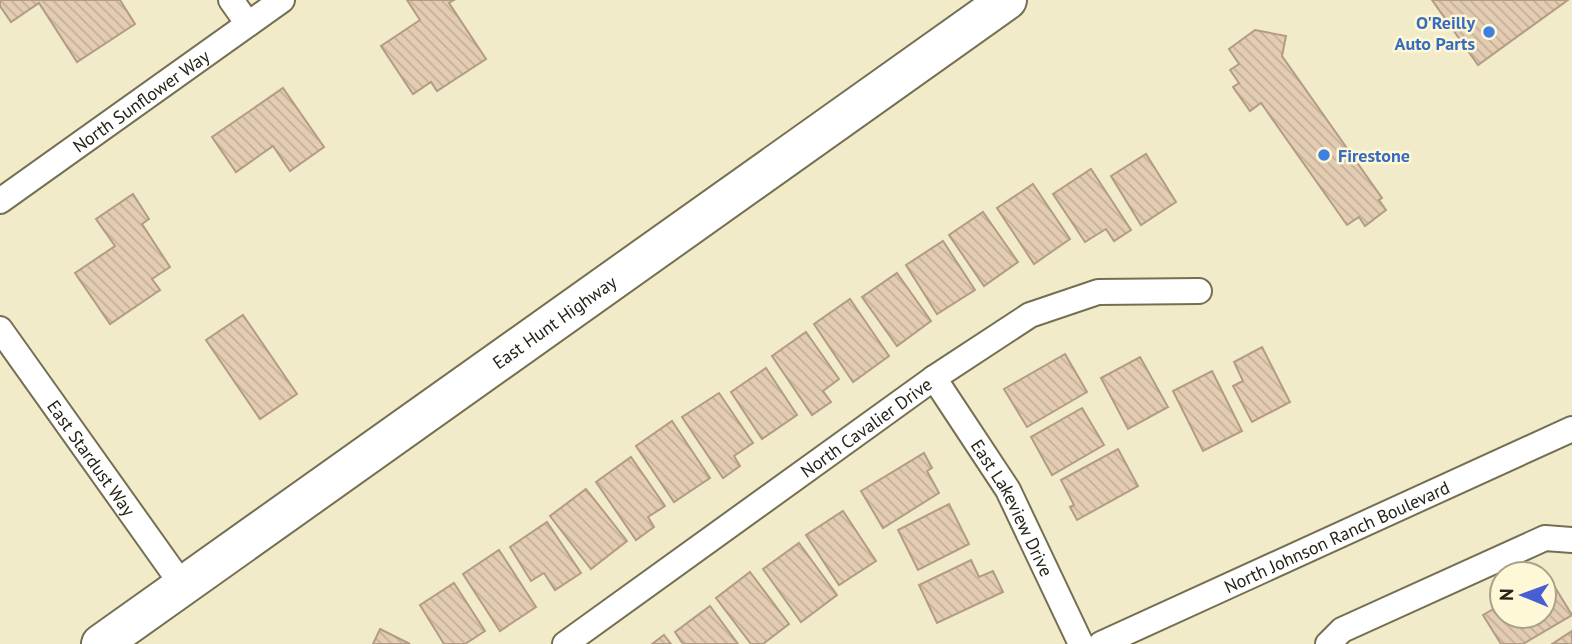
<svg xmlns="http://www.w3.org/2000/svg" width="1572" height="644" font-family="'PT Sans',sans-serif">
<defs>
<pattern id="building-back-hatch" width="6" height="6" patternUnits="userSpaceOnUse" patternTransform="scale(1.75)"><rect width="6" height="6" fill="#e3ccb2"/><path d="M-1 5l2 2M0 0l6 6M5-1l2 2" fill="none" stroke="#c3af98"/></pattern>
</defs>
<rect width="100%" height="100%" fill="#f1ebca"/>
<g fill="url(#building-back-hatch)" stroke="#b29c83" stroke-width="2">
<path d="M 0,0 L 120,0 L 135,24 L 77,62 L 39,3 L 11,22 L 0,6 Z"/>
<path d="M 407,0 L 454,0 L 449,3 L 486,59 L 437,91 L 431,82 L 413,94 L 381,46 L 420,20 Z"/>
<path d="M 1432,0 L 1568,0 L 1478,65 Z"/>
<path d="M 1255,30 L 1286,36 L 1282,56 L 1382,198 L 1379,200 L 1386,210 L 1365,226 L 1359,217 L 1347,225 L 1261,103 L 1250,111 L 1233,87 L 1239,83 L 1230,70 L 1239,64 L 1229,49 Z"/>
<path d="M 283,88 L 324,147 L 290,171 L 273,146 L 236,172 L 212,137 Z"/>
<path d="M 1146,154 L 1176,202 L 1141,225 L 1111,176 Z"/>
<path d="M 1091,169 L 1131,230 L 1114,241 L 1106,229 L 1085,242 L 1053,194 Z"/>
<path d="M 1033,184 L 1070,239 L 1034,264 L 997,208 Z"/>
<path d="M 133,194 L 149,219 L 142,224 L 170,267 L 152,279 L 160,290 L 110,324 L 75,273 L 115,246 L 96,219 Z"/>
<path d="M 983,212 L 1018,262 L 984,286 L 949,235 Z"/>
<path d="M 943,241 L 975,290 L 937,314 L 906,265 Z"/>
<path d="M 897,273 L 931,321 L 897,346 L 862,297 Z"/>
<path d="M 850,299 L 889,356 L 853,382 L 814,324 Z"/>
<path d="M 243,315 L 297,394 L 260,419 L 206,340 Z"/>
<path d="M 806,332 L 839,379 L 823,391 L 831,402 L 812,415 L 772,356 Z"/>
<path d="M 1262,347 L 1290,402 L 1252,422 L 1233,386 L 1243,381 L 1234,362 Z"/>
<path d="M 1065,354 L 1087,392 L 1027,427 L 1004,389 Z"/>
<path d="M 1140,357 L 1168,407 L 1128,429 L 1101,378 Z"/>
<path d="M 766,368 L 797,415 L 762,439 L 731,392 Z"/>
<path d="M 1212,371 L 1242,431 L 1203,451 L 1173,391 Z"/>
<path d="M 719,393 L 753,443 L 734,456 L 740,466 L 723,478 L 682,417 Z"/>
<path d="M 1082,408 L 1104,445 L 1052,475 L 1031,437 Z"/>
<path d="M 672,421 L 710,478 L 674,502 L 636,446 Z"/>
<path d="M 1118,449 L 1138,486 L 1077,520 L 1070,507 L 1074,505 L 1061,480 Z"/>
<path d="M 924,453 L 932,468 L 927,471 L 939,493 L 883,528 L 861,491 Z"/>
<path d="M 631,457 L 665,506 L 648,517 L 654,527 L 636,540 L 596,482 Z"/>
<path d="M 586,489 L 627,541 L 591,569 L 550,516 Z"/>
<path d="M 949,504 L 969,544 L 918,570 L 898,530 Z"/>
<path d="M 843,511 L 876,561 L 839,585 L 806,535 Z"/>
<path d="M 547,522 L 581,573 L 555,590 L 544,573 L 531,581 L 510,547 Z"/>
<path d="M 799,543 L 837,595 L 801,622 L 763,569 Z"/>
<path d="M 499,550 L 536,607 L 500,631 L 463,574 Z"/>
<path d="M 971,560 L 979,577 L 993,571 L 1003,592 L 937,623 L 919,585 Z"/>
<path d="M 750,572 L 789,624 L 763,644 L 751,644 L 716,598 Z"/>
<path d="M 1548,576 L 1572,615 L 1523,644 L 1501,644 L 1483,615 L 1502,604 L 1502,616 L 1544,616 L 1544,578 Z"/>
<path d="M 454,583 L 485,631 L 465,644 L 444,644 L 420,605 Z"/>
<path d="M 710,606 L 738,644 L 683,644 L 675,632 Z"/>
<path d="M 380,629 L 410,644 L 373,644 Z"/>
<path d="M 1572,631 L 1572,644 L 1552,644 Z"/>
<path d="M 664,635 L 671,644 L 652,644 Z"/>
</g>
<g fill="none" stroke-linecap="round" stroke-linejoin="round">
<defs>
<g id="street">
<path d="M 231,0 L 248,24"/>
<path id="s1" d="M 0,201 L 282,0"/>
<path id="s2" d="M 0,329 L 183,586"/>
<path id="s3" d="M 934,378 L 1008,490 L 1081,644"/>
<path id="s4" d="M 565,644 L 934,378 L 1030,315 L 1098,292 L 1199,291"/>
<path id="s5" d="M 1101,644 L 1572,429"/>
<path d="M 1328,644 L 1342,630 L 1545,538 L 1572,540"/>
</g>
<g id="primary">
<path id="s6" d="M 101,644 L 1007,0"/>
</g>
</defs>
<use href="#street" stroke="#756f52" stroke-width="28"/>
<use href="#primary" stroke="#756f52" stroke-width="42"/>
<use href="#street" stroke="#fff" stroke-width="24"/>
<use href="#primary" stroke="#fff" stroke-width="38"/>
</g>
<g fill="#3f7fe0" stroke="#fff8d7" stroke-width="2.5">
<circle cx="1489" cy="32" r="7"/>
<circle cx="1324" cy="155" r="7"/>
</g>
<g text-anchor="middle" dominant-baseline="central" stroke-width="5" stroke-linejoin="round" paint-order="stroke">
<g font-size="18" font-weight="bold" fill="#366cbe" stroke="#fff8d7" text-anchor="end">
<text x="1475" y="22">O'Reilly<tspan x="1475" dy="21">Auto Parts</tspan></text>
<text x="1338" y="155" text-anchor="start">Firestone</text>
</g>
<g font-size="18" fill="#252216" stroke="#fff8d7">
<text stroke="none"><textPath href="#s1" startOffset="173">North Sunflower Way</textPath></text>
<text stroke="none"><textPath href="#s6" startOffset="556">East Hunt Highway</textPath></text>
<text stroke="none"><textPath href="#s4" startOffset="371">North Cavalier Drive</textPath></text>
<text stroke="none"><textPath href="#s2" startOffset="158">East Stardust Way</textPath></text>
<text stroke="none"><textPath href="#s3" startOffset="152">East Lakeview Drive</textPath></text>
<text stroke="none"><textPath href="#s5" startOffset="259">North Johnson Ranch Boulevard</textPath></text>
</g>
</g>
<g transform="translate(1523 595) rotate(271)"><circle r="33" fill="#fff8d7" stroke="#a8a28a" stroke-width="2"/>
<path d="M0-5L12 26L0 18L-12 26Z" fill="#485fd3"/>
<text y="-10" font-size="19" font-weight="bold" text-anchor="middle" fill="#252216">N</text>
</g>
</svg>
